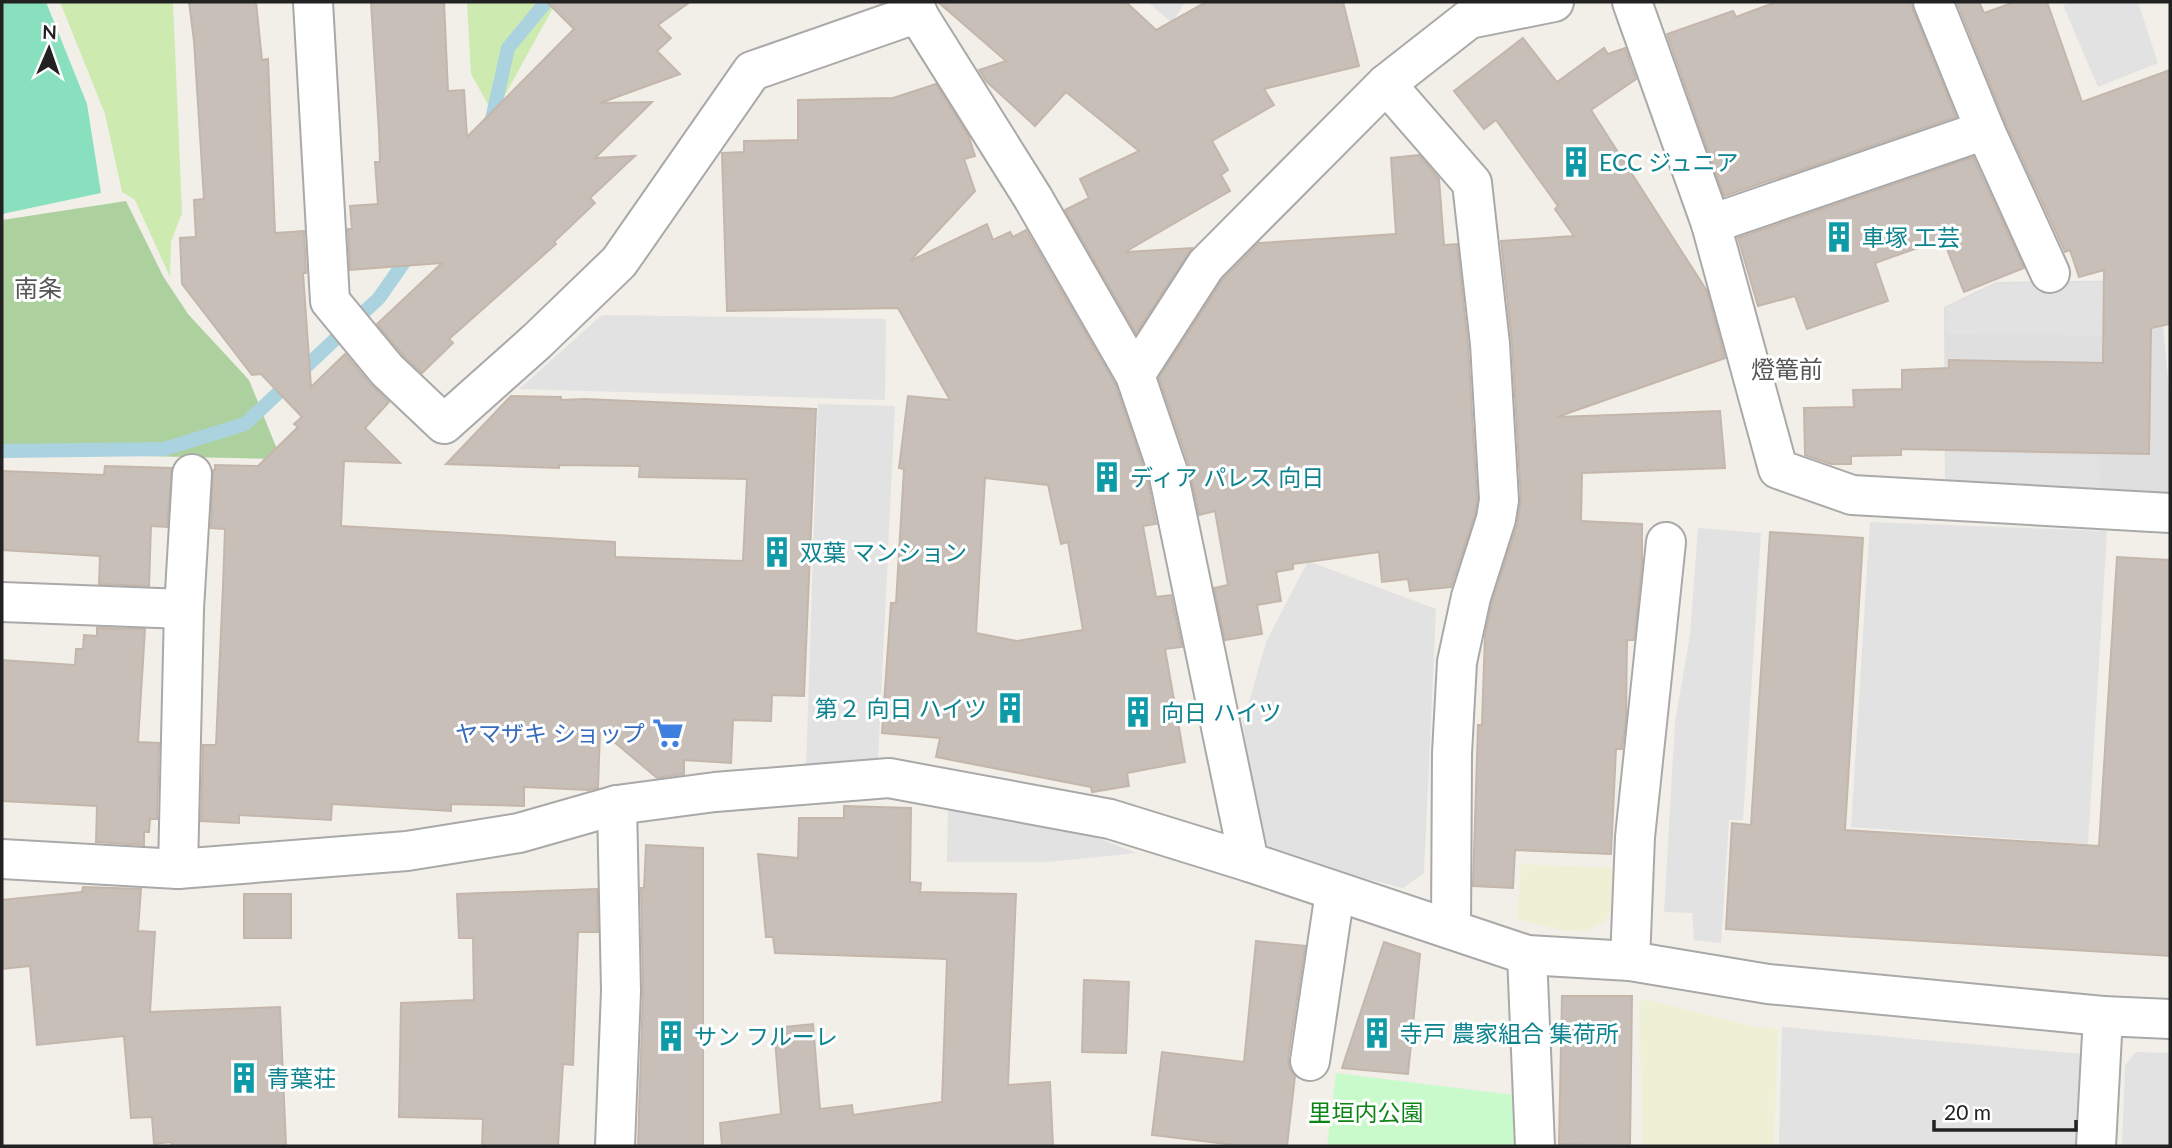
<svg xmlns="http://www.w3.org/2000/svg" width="2172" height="1148" font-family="Lato,'Noto Sans JP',sans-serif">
<rect width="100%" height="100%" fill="#f2efe9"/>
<path fill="#e0dfdf" d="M 2159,280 L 2170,403 L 2170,495 L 1945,482 L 1944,307 L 1996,282 Z"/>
<g fill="#eef0d5">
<path d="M 1521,864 L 1613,868 L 1613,907 L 1605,921 L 1587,931 L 1562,930 L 1517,919 Z"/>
<path d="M 1649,1000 L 1751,1026 L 1778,1029 L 1774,1146 L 1643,1146 L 1639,1001 Z"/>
</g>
<g fill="#cdebb0">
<path d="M 60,2 L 173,2 L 182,213 L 171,242 L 170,277 L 135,200 L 122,192 L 105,114 Z"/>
<path d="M 467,2 L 561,2 L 553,8 L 494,115 L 471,74 Z"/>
</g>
<path fill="#add19e" d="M 126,201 L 163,276 L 188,314 L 249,380 L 281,459 L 2,453 L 2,220 Z"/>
<path fill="#c8facc" d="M 1336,1073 L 1513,1095 L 1514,1146 L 1327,1146 Z"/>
<path fill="#88e0be" d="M 2,2 L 46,2 L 87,104 L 101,193 L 2,214 Z"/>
<g fill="#e2e2e2">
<path d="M 1148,2 L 1185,2 L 1172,23 Z"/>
<path d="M 2074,2 L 2138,2 L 2158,63 L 2098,87 L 2063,5 Z"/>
<path d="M 2144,282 L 2144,336 L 1947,334 L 1947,308 L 1996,284 Z"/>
<path d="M 602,315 L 886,319 L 885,400 L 519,389 Z"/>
<path d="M 818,404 L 895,406 L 878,761 L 806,769 Z"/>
<path d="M 1946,452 L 2099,456 L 2100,489 L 1947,481 Z"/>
<path d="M 1870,522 L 2107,531 L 2088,844 L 1851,827 Z"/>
<path d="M 1698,528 L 1761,533 L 1743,820 L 1729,820 L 1721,943 L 1694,940 L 1692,913 L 1664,912 L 1675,722 L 1690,635 Z"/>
<path d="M 1308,561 L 1436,609 L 1424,873 L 1403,888 L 1281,857 L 1260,837 L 1243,723 L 1266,642 Z"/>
<path d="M 948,805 L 1073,829 L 1137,853 L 1048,862 L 947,862 Z"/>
<path d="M 1782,1027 L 2082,1054 L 2078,1146 L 1779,1146 Z"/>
<path d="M 2136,1052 L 2170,1053 L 2170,1146 L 2122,1146 L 2125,1065 Z"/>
</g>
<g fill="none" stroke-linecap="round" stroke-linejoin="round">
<g stroke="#aad3df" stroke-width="14">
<path d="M 490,128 L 508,48 L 546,2"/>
<path d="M 2,451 L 164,449 L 245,424 L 379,298 L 412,251"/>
</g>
</g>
<g fill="#c7bfb8" stroke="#c4b6ab" stroke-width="2" fill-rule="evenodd">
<path d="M 189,2 L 256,2 L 262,60 L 268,59 L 275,233 L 304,231 L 306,273 L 303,273 L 311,387 L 345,354 L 370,384 L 389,402 L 365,428 L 400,463 L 344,461 L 341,526 L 615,542 L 615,557 L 743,561 L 747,479 L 639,477 L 640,466 L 559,465 L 559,468 L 446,464 L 511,396 L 561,397 L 561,400 L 585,399 L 816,409 L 804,696 L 772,695 L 771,721 L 733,720 L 731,763 L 684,760 L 684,774 L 657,778 L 600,730 L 598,788 L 589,790 L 524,787 L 524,806 L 451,804 L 451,811 L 332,804 L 331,820 L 239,815 L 239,823 L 201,821 L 203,745 L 216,745 L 223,586 L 225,529 L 211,528 L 213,470 L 215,470 L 215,465 L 258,466 L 298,427 L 294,424 L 302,417 L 261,374 L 252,375 L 182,284 L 180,238 L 196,237 L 194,200 L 204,199 L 194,41 Z"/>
<path d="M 371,2 L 444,2 L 448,91 L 464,90 L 467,137 L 574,29 L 547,2 L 690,2 L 658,25 L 671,38 L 657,51 L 680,74 L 600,103 L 652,102 L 595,158 L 635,156 L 590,198 L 595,203 L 554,242 L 556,244 L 449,339 L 453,343 L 422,373 L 403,355 L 377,324 L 442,263 L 350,270 L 348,229 L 352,229 L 350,206 L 378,204 L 375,162 L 380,162 L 379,132 Z"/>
<path d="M 938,2 L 1126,2 L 1156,30 L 1206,2 L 1343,2 L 1359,66 L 1264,89 L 1274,105 L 1212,141 L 1228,170 L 1221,175 L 1230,191 L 1125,252 L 1192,248 L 1136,333 L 1065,210 L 1089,198 L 1080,179 L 1139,151 L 1066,92 L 1035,126 L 986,81 L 979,70 L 1006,61 Z"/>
<path d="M 1776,2 L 1912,2 L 1913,10 L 1956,117 L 1724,196 L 1667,34 L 1733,11 L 1736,17 Z"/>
<path d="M 1957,2 L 1979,2 L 1984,13 L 2015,2 L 2047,2 L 2082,102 L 2170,70 L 2170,324 L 2151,328 L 2149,454 L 1901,449 L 1901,455 L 1851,456 L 1851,464 L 1831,464 L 1805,455 L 1804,408 L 1854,407 L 1853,390 L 1902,389 L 1902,370 L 1949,368 L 1949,360 L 2103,363 L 2104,270 L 2079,277 L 2070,250 L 2065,252 L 2005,121 Z"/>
<path d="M 1523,38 L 1557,82 L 1604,48 L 1608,54 L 1625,48 L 1636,79 L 1591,110 L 1707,291 L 1725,358 L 1557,417 L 1720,411 L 1725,468 L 1582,473 L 1581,521 L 1642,524 L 1642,563 L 1634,640 L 1627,640 L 1626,718 L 1622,749 L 1616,749 L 1611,854 L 1515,850 L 1513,888 L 1473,886 L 1478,725 L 1482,725 L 1485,635 L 1492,603 L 1517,525 L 1521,499 L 1512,343 L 1501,241 L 1574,236 L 1555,209 L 1558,206 L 1496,120 L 1484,129 L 1454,91 Z"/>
<path d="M 936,84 L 969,137 L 975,156 L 964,159 L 975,191 L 910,261 L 987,224 L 993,240 L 1010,232 L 1013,237 L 1026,230 L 1115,384 L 1147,478 L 1156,524 L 1143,526 L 1156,597 L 1171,595 L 1182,647 L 1165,649 L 1185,762 L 1127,773 L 1129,786 L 1092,792 L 1091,787 L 936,757 L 940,738 L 882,733 L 891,603 L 896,603 L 904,469 L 899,468 L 908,396 L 950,400 L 898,308 L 727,311 L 722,153 L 744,152 L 744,141 L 798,140 L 798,100 L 893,98 ZM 985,478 L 1048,485 L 1061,544 L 1068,542 L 1083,630 L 1017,641 L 976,633 Z"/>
<path d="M 1419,155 L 1439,179 L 1444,245 L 1457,244 L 1468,346 L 1477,499 L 1475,514 L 1451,587 L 1410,591 L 1408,579 L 1382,582 L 1379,552 L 1293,564 L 1293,569 L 1276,572 L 1281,601 L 1257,605 L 1262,634 L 1225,640 L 1214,588 L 1228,585 L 1215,511 L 1199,515 L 1189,465 L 1159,378 L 1223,279 L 1259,243 L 1396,234 L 1391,158 Z"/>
<path d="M 1973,157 L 2024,268 L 1964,292 L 1943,239 L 1875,263 L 1888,301 L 1807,329 L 1795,296 L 1758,306 L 1738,238 Z"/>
<path d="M 105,466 L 172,468 L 167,527 L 151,526 L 149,586 L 99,584 L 100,556 L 2,550 L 2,471 L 104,475 Z"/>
<path d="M 1770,532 L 1863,538 L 1845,830 L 2099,846 L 2117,557 L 2170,560 L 2170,956 L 1726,929 L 1732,823 L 1751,825 Z"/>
<path d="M 97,628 L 145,629 L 138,742 L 159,743 L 157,819 L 150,819 L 149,832 L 144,832 L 144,845 L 96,842 L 97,806 L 2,801 L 2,660 L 75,665 L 76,649 L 83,649 L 84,635 L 97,636 Z"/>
<path d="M 844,806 L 911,808 L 910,882 L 921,883 L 920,892 L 1016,894 L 1008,1085 L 1050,1082 L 1053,1146 L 722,1146 L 720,1123 L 781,1114 L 774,1028 L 813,1024 L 820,1109 L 852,1105 L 853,1115 L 942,1102 L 947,959 L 775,953 L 773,937 L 766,937 L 758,854 L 798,858 L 799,818 L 844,818 Z"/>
<path d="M 646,845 L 703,848 L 703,1146 L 638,1146 L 643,992 L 641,888 L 644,888 Z"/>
<path d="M 83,887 L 141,889 L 138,931 L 155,932 L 150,1012 L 280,1007 L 286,1146 L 172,1146 L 171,1142 L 154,1144 L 152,1117 L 131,1118 L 124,1036 L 37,1045 L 30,966 L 2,969 L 2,900 L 82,892 Z"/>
<path d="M 597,889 L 598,932 L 578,932 L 573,1065 L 563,1064 L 558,1146 L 482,1146 L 483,1119 L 399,1117 L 401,1003 L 474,1000 L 473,938 L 459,938 L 457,894 Z"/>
<rect x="244" y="894" width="47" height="44"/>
<path d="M 1256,941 L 1305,946 L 1288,1058 L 1289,1068 L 1295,1076 L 1287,1146 L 1243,1146 L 1152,1135 L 1162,1052 L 1244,1062 Z"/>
<path d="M 1384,942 L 1420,954 L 1408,1074 L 1342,1068 Z"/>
<path d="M 1084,980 L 1129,982 L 1126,1053 L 1082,1052 Z"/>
<path d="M 1562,996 L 1632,996 L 1630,1146 L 1559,1144 Z"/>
</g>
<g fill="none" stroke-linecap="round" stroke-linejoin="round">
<defs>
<g id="minor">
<path d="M 313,2 L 330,301 L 387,370 L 444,424 L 537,341 L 619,262 L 752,71 L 918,13"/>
<path d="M 910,2 L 1033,198 L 1135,375 L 1168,472 L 1249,862"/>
<path d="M 1632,2 L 1711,224 L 1778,469 L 1852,495 L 2170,513"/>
<path d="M 1386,84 L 1472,183 L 1490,344 L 1499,500 L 1496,519 L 1471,597 L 1457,662 L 1452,753 L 1451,929"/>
<path d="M 1985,130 L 2050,273"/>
<path d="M 1711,224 L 1985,130 L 1933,2"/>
<path d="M 1135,375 L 1206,265 L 1386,84 L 1469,19 L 1554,2"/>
<path d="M 2,602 L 184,609"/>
<path d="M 2,859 L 178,869 L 407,851 L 519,833 L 617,805 L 715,792 L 889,778 L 1110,819 L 1249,862 L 1527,955 L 1630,961 L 1768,984 L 2103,1016 L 2170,1019"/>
<path d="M 178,869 L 184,609 L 192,474"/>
<path d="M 1527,955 L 1535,1146"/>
<path d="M 1630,961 L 1635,837 L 1666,542"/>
<path d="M 1310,1061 L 1335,892"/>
<path d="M 615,1146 L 621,991 L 617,805"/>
<path d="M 2096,1146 L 2103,1016"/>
</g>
</defs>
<use href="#minor" stroke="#a9a9a9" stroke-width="42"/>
<use href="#minor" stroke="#fff" stroke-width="38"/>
</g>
<defs>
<symbol id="building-bare" viewBox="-9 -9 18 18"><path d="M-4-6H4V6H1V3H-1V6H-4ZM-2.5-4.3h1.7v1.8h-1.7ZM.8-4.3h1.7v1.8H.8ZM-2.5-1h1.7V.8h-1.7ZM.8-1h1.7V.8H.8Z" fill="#0f9aa8" stroke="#fff" stroke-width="2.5" paint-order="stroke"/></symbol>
<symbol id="supermarket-bare" viewBox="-9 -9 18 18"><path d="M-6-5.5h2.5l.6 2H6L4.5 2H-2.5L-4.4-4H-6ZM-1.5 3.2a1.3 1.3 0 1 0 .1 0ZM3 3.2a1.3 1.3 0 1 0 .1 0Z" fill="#3f7fe0" stroke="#fff" stroke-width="2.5" paint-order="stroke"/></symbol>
</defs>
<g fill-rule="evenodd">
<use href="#building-bare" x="1554" y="140" width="44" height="44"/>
<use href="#building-bare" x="1817" y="215" width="44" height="44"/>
<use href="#building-bare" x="1085" y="455" width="44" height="44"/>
<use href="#building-bare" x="755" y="530" width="44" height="44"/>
<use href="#building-bare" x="988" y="686" width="44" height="44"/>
<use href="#building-bare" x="1116" y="690" width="44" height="44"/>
<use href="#supermarket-bare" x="646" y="711" width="44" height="44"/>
<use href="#building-bare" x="1355" y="1011" width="44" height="44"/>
<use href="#building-bare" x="649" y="1014" width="44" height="44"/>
<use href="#building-bare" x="222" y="1056" width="44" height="44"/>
</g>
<g text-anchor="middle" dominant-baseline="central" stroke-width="6" stroke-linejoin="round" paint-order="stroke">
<g font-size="23" fill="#0d838f" stroke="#fff" text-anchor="start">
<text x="1599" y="162">ECC ジュニア</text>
<text x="1862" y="237">車塚 工芸</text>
<text x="1130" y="477">ディア パレス 向日</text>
<text x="800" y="552">双葉 マンション</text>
<text x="987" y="708" text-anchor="end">第２ 向日 ハイツ</text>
<text x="1161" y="712">向日 ハイツ</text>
<text x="1400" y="1033">寺戸 農家組合 集荷所</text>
<text x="694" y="1036">サン フルーレ</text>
<text x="267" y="1078">青葉荘</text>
</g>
<g font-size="23" fill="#366cbe" stroke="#fff" text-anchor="end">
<text x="645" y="733">ヤマザキ ショップ</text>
</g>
<g font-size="23" fill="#0c8416" stroke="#fff">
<text x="1366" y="1112">里垣内公園</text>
</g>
<g font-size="24" fill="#555" stroke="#fff">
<text x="38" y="287">南条</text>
<text x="1787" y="368">燈篭前</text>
</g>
</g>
<rect width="2172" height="1148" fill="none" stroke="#222222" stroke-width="7"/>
<g transform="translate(49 49) rotate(2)" stroke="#ffffff" stroke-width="5" paint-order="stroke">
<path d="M0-5L12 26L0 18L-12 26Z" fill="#222222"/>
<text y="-10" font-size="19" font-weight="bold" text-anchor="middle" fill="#222222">N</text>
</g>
<path d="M1934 1120v10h142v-10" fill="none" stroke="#222222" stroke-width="3.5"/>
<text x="1944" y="1120" font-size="21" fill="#222222" stroke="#ffffff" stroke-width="5" paint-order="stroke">20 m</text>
</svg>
